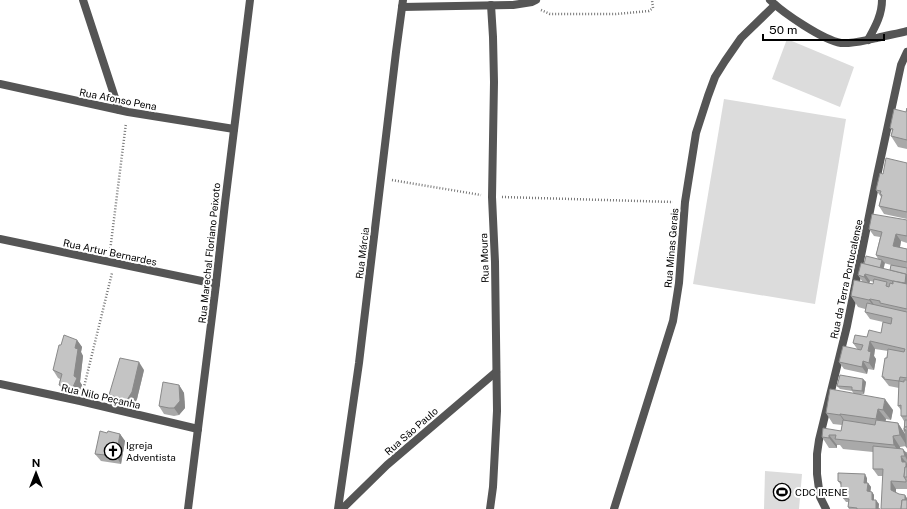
<svg xmlns="http://www.w3.org/2000/svg" width="907" height="509" font-family="'Public Sans',sans-serif">
<rect width="100%" height="100%" fill="#fff"/>
<g fill="#dcdcdc">
<path d="M 787,39 L 854,67 L 840,107 L 772,79 Z"/>
<path d="M 724,99 L 846,119 L 815,304 L 693,284 Z"/>
<path d="M 765,471 L 802,474 L 799,509 L 764,509 Z"/>
</g>
<g fill="none" stroke-linecap="round" stroke-linejoin="round">
<g stroke="#777" stroke-width="2.5" stroke-dasharray="1 2" stroke-linecap="butt">
<path d="M 541,10 L 550,14 L 616,14 L 649,11 L 653,8 L 652,0"/>
<path d="M 392,180 L 481,195"/>
<path d="M 502,197 L 673,202"/>
<path d="M 110,251 L 126,123"/>
<path d="M 83,391 L 112,273"/>
</g>
<g stroke="#555" stroke-width="8">
<path d="M 83,0 L 119,110"/>
<path d="M 770,0 C 783,13 823,40 841,43 C 853,44 865,40 877,38 C 887,35 897,34 907,31"/>
<path d="M 402,7 L 513,5 L 532,2 L 536,0"/>
<path d="M 868,40 C 875,27 882,15 882,0"/>
<path d="M 0,84 L 128,112 L 234,129"/>
<path d="M 0,239 L 216,284"/>
<path d="M 0,384 L 80,401 L 198,429"/>
<path d="M 188,509 L 216,284 L 225,203 L 250,0"/>
<path d="M 338,509 L 359,363 L 396,52 L 403,0"/>
<path d="M 342,509 L 387,465 L 496,372"/>
<path d="M 490,509 L 493,487 L 497,411 L 495,262 L 492,197 L 494,82 L 493,37 L 491,5"/>
<path d="M 614,509 L 673,321 L 679,283 L 685,202 L 696,133 L 708,96 L 715,77 L 725,61 L 741,38 L 775,5"/>
<path d="M 826,509 L 820,497 L 817,474 L 817,454 L 819,440 L 847,326 L 877,176 L 901,65 L 907,52"/>
</g>
</g>
<g fill="#a9a9a9" fill-rule="evenodd">
<path d="M 907,108 L 907,149 L 898,147 L 891,136 L 892,131 L 890,128 L 906,112 Z"/>
<path d="M 907,163 L 907,219 L 884,214 L 879,206 L 881,197 L 876,190 L 883,174 Z"/>
<path d="M 907,220 L 907,243 L 901,241 L 900,247 L 907,249 L 907,449 L 906,446 L 900,447 L 900,448 L 906,452 L 907,452 L 907,464 L 906,464 L 907,464 L 907,489 L 896,489 L 896,493 L 907,509 L 883,476 L 878,476 L 873,469 L 873,452 L 843,449 L 840,445 L 837,445 L 837,448 L 829,448 L 822,437 L 841,431 L 842,425 L 833,424 L 826,413 L 854,394 L 852,391 L 840,389 L 837,386 L 863,379 L 866,382 L 864,394 L 856,394 L 893,410 L 891,420 L 886,419 L 885,421 L 898,423 L 905,434 L 904,431 L 904,421 L 901,416 L 901,410 L 898,406 L 899,388 L 889,386 L 882,377 L 888,351 L 875,349 L 874,356 L 876,359 L 874,370 L 868,369 L 867,374 L 844,369 L 839,362 L 858,350 L 853,343 L 867,337 L 881,333 L 883,322 L 870,319 L 865,312 L 865,309 L 858,307 L 851,296 L 862,281 L 858,275 L 864,264 L 878,259 L 876,255 L 880,237 L 874,236 L 869,229 ZM 884,263 L 891,265 L 890,270 L 883,269 ZM 870,281 L 874,282 L 873,284 L 869,283 Z"/>
<path d="M 77,340 L 82,347 L 81,352 L 83,356 L 80,382 L 82,385 L 78,395 L 64,392 L 59,385 L 60,379 L 58,378 L 53,370 L 61,345 Z"/>
<path d="M 144,370 L 137,399 L 133,407 L 115,403 L 109,395 Z"/>
<path d="M 179,385 L 184,393 L 185,408 L 179,415 L 174,416 L 164,414 L 159,406 Z"/>
<path d="M 107,433 L 120,434 L 125,441 L 121,464 L 101,461 L 95,454 Z"/>
<path d="M 867,478 L 867,483 L 868,483 L 871,487 L 870,492 L 872,492 L 874,495 L 874,500 L 879,504 L 879,509 L 880,509 L 849,509 L 848,507 L 848,502 L 846,502 L 843,498 L 844,494 L 841,490 L 841,485 L 838,481 Z"/>
</g>
<g fill="#898989">
<path d="M 896,234 L 901,241 L 899,253 L 893,246 Z"/>
<path d="M 882,260 L 885,263 L 882,275 L 879,271 Z"/>
<path d="M 865,274 L 870,281 L 869,284 L 864,277 Z"/>
<path d="M 906,274 L 907,275 L 907,290 L 905,286 Z"/>
<path d="M 870,299 L 877,309 L 877,311 L 869,300 Z"/>
<path d="M 77,340 L 82,347 L 81,352 L 83,356 L 80,382 L 82,385 L 78,395 L 73,387 L 75,348 Z"/>
<path d="M 870,341 L 875,349 L 874,356 L 876,359 L 874,370 L 869,363 L 868,351 Z"/>
<path d="M 863,361 L 868,369 L 867,374 L 862,367 Z"/>
<path d="M 139,362 L 144,370 L 137,399 L 133,407 L 127,400 Z"/>
<path d="M 863,379 L 866,382 L 864,394 L 862,391 Z"/>
<path d="M 179,385 L 184,393 L 185,408 L 179,415 L 174,408 Z"/>
<path d="M 885,399 L 893,410 L 891,420 L 883,410 Z"/>
<path d="M 878,409 L 886,419 L 884,430 L 876,419 Z"/>
<path d="M 840,414 L 848,425 L 847,426 L 840,415 Z"/>
<path d="M 898,423 L 905,434 L 907,446 L 900,435 Z"/>
<path d="M 120,434 L 125,441 L 121,464 L 116,456 Z"/>
<path d="M 829,435 L 837,445 L 837,448 L 829,438 Z"/>
<path d="M 893,436 L 900,447 L 901,455 L 894,445 Z"/>
<path d="M 903,449 L 907,454 L 907,460 L 905,456 Z"/>
<path d="M 901,456 L 907,464 L 907,470 L 902,462 Z"/>
<path d="M 865,474 L 867,478 L 867,487 L 864,483 Z"/>
<path d="M 891,481 L 896,489 L 896,497 L 891,490 Z"/>
<path d="M 868,483 L 871,487 L 870,495 L 867,491 Z"/>
<path d="M 872,492 L 874,495 L 874,503 L 872,500 Z"/>
<path d="M 905,495 L 907,498 L 907,509 L 904,509 Z"/>
<path d="M 876,500 L 879,504 L 878,509 L 876,509 Z"/>
</g>
<g fill="#c4c4c4" stroke="#898989">
<path d="M 907,108 L 907,140 L 891,136 L 893,129 L 890,128 L 894,109 L 906,112 Z"/>
<path d="M 886,158 L 907,163 L 907,212 L 879,206 L 882,195 L 880,194 L 881,191 L 876,190 L 880,173 L 883,174 Z"/>
<path d="M 872,214 L 907,220 L 907,236 L 896,234 L 893,246 L 907,249 L 907,262 L 876,255 L 882,232 L 869,229 Z"/>
<path d="M 866,256 L 882,260 L 880,268 L 864,264 Z"/>
<path d="M 861,263 L 906,274 L 905,283 L 893,281 L 893,283 L 893,281 L 865,274 L 864,277 L 858,275 Z"/>
<path d="M 891,265 L 907,268 L 907,275 L 906,274 L 890,270 Z"/>
<path d="M 874,279 L 887,282 L 886,286 L 889,287 L 890,283 L 893,284 L 893,281 L 907,284 L 907,309 L 880,303 L 880,301 L 870,299 L 869,300 L 851,296 L 854,280 L 873,284 Z"/>
<path d="M 867,303 L 907,312 L 907,378 L 900,377 L 899,381 L 904,382 L 904,380 L 907,380 L 907,416 L 901,416 L 901,405 L 898,406 L 899,381 L 884,379 L 884,377 L 882,377 L 885,358 L 887,358 L 888,349 L 904,352 L 905,349 L 870,341 L 868,351 L 871,352 L 869,363 L 863,361 L 862,367 L 839,362 L 843,346 L 861,350 L 863,345 L 853,343 L 855,335 L 867,337 L 869,330 L 881,333 L 883,322 L 891,324 L 892,318 L 865,312 Z"/>
<path d="M 64,335 L 77,340 L 75,348 L 78,349 L 74,376 L 77,378 L 73,387 L 59,385 L 62,374 L 53,370 L 59,345 L 61,345 Z"/>
<path d="M 120,358 L 139,362 L 132,392 L 127,400 L 109,395 Z"/>
<path d="M 840,375 L 863,379 L 862,391 L 852,390 L 852,387 L 837,386 Z"/>
<path d="M 163,382 L 179,385 L 180,401 L 174,408 L 169,408 L 159,406 Z"/>
<path d="M 830,389 L 885,399 L 883,410 L 878,409 L 876,419 L 840,414 L 840,415 L 826,413 Z"/>
<path d="M 843,420 L 875,425 L 876,420 L 898,423 L 900,435 L 893,436 L 894,445 L 835,439 L 836,435 L 829,435 L 829,438 L 822,437 L 823,428 L 841,431 Z"/>
<path d="M 905,420 L 907,420 L 907,427 L 905,427 L 904,429 L 905,431 L 904,431 Z"/>
<path d="M 905,427 L 907,427 L 907,447 L 906,447 L 906,430 L 904,429 Z"/>
<path d="M 100,431 L 107,433 L 108,431 L 120,434 L 116,456 L 95,454 Z"/>
<path d="M 873,446 L 903,449 L 905,456 L 901,456 L 902,462 L 906,462 L 906,467 L 905,467 L 904,477 L 906,480 L 906,482 L 891,481 L 891,490 L 899,494 L 905,495 L 905,500 L 902,500 L 901,509 L 881,509 L 883,469 L 873,469 Z"/>
<path d="M 905,467 L 907,467 L 907,477 L 904,477 Z"/>
<path d="M 838,473 L 865,474 L 864,483 L 868,483 L 867,491 L 872,492 L 872,500 L 876,500 L 876,509 L 880,509 L 857,509 L 857,508 L 848,507 L 849,499 L 843,498 L 844,490 L 841,490 L 841,482 L 838,481 Z"/>
<path d="M 902,500 L 907,500 L 907,509 L 901,509 Z"/>
</g>
<defs>
<symbol id="church-ring" viewBox="-11 -11 22 22"><circle r="9.5" fill="#fff" stroke="#000" stroke-width="1.5"/><path d="M-1.2-6h2.4v3.5h3.3v2.4h-3.3V6h-2.4V-.1h-3.3v-2.4h3.3Z" fill="#000"/></symbol>
<symbol id="stadium-ring" viewBox="-11 -11 22 22"><circle r="9.5" fill="#fff" stroke="#000" stroke-width="1.5"/><path d="M0-5a6.5 5 0 1 0 0 10a6.5 5 0 1 0 0-10ZM-3.5-1.8h7v3.6h-7Z" fill="#000"/></symbol>
</defs>
<g fill-rule="evenodd">
<use href="#church-ring" x="103" y="441" width="20" height="20"/>
<use href="#stadium-ring" x="772" y="482" width="20" height="20"/>
</g>
<g text-anchor="middle" dominant-baseline="central" stroke-width="4" stroke-linejoin="round" paint-order="stroke">
<g font-size="10" fill="#000" stroke="#fff">
<text transform="translate(118 99) rotate(11)">Rua Afonso Pena</text>
<text transform="translate(671 248) rotate(-85)">Rua Minas Gerais</text>
<text transform="translate(110 252) rotate(12)">Rua Artur Bernardes</text>
<text transform="translate(209 253) rotate(-84)">Rua Marechal Floriano Peixoto</text>
<text transform="translate(362 253) rotate(-83)">Rua Márcia</text>
<text transform="translate(484 258) rotate(-92)">Rua Moura</text>
<text transform="translate(846 279) rotate(-78)">Rua da Terra Portucalense</text>
<text transform="translate(101 396) rotate(13)">Rua Nilo Peçanha</text>
<text transform="translate(411 431) rotate(-41)">Rua São Paulo</text>
</g>
<g font-size="10" fill="#000" stroke="#fff" text-anchor="start">
<text x="126" y="445">Igreja<tspan x="126" dy="12">Adventista</tspan></text>
<text x="795" y="492">CDC IRENE</text>
</g>
</g>
<g transform="translate(36 473)" stroke="#ffffff" stroke-width="3" paint-order="stroke">
<path d="M0-3L7 15L0 10L-7 15Z" fill="#000000"/>
<text y="-6" font-size="11" font-weight="bold" text-anchor="middle" fill="#000000">N</text>
</g>
<path d="M763 34v6h121v-6" fill="none" stroke="#000000" stroke-width="2"/>
<text x="769" y="34" font-size="12" fill="#000000" stroke="#ffffff" stroke-width="3" paint-order="stroke">50 m</text>
</svg>
